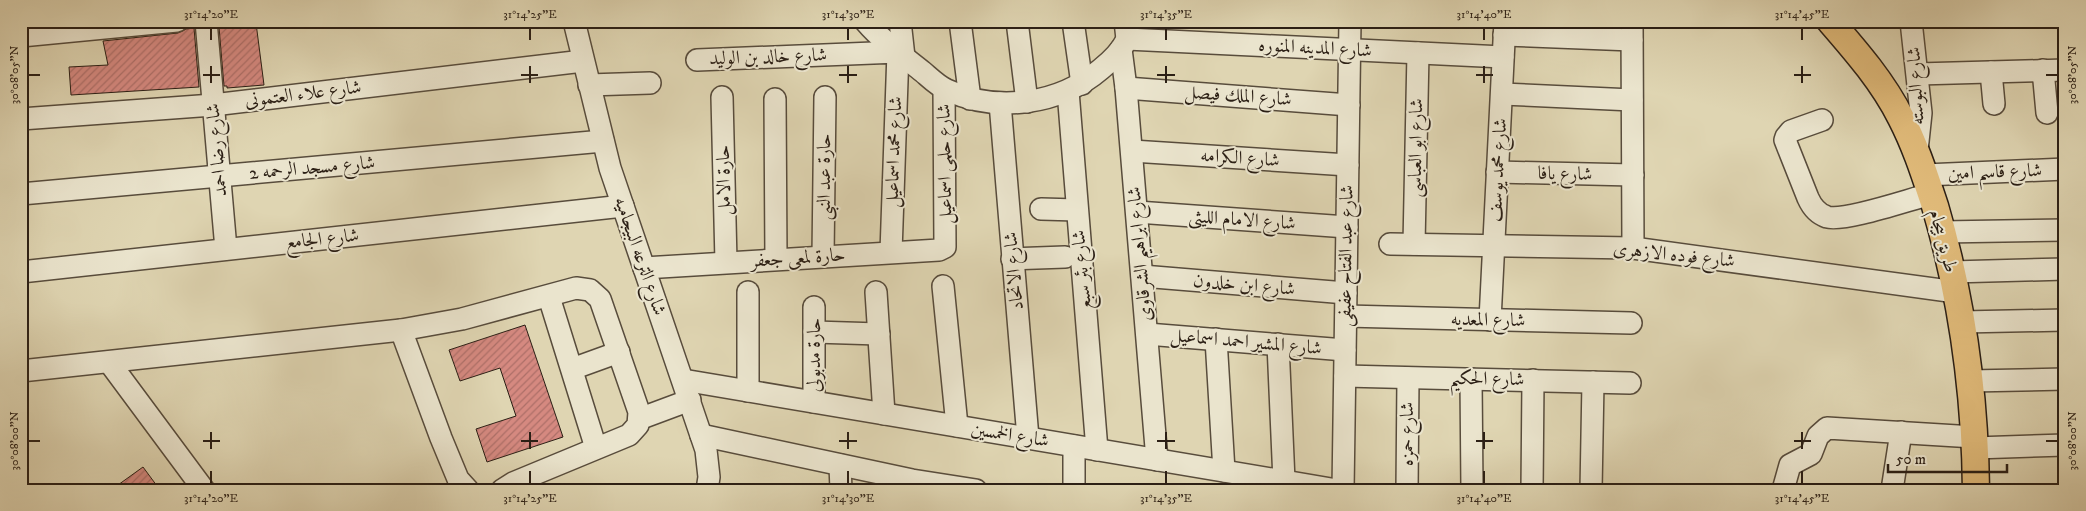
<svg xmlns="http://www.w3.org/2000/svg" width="2086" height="511" font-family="'IM FELL DW Pica',Amiri,serif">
<defs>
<pattern id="building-hatch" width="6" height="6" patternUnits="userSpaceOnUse" patternTransform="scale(1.25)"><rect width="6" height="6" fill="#d58980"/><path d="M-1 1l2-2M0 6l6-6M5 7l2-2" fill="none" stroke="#ad6f68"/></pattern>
</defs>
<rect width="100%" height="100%" fill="#dfd5b2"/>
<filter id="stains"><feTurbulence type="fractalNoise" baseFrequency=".004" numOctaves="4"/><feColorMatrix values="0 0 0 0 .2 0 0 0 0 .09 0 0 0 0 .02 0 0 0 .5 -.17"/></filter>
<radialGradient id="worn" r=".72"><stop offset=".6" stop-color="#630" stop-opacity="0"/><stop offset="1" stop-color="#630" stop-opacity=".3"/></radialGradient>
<g fill="url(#building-hatch)" stroke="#2b1f15">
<path d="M 256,23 L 264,85 L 227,88 L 227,86 L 224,86 L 219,27 Z"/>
<path d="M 194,28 L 199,87 L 71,95 L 69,67 L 108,65 L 103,41 L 178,33 L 186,29 Z"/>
<path d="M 525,325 L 563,437 L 487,462 L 476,429 L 516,416 L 500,368 L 460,381 L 449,350 Z"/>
<path d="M 143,467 L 160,490 L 111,490 Z"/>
</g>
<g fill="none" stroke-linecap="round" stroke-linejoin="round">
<defs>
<g id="minor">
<path d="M 206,21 L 226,249"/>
<path d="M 574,21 L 610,168 L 706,450 L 709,477 L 707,490"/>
<path d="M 865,21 C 882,41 903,56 923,72 C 930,78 938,86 947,90 C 997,113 1059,105 1101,69 C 1111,61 1120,53 1126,41"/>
<path d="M 900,21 L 904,57"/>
<path d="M 960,21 L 970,99"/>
<path d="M 1017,21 L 1027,102"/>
<path d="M 1073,21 L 1082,84"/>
<path d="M 1125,21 L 1127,39 L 1503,57"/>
<path d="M 1632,21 L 1633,248"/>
<path d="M 1911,21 L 1921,113 L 1917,151"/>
<path d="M 1504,35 L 1632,40"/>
<path d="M 21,36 L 177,21"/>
<path d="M 1121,49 L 1126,88 L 1157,460"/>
<path d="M 697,60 L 898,52 L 891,252"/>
<path d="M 2043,70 L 2047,113"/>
<path d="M 1991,72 L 1994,104"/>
<path d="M 1918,74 L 2065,70"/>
<path d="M 589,85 L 650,83"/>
<path d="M 1126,88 L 1349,105"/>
<path d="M 1068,91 L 1097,450"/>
<path d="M 1502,94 L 1632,100"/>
<path d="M 722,97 L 726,262"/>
<path d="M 775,99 L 776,259"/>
<path d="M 1000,103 L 1028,438"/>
<path d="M 21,119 L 213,105 L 583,61"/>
<path d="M 1822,120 L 1791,131 L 1786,137 L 1785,140 L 1808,198 C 1812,207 1818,214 1827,217 C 1845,222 1910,199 1931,194"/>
<path d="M 1132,151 L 1348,165"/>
<path d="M 1497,172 L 1633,175"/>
<path d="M 1925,175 L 2065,169"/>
<path d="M 21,194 L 603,141"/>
<path d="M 1041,209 L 1077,210"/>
<path d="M 1137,212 L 1347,227"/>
<path d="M 1942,232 L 2065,230"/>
<path d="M 1390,244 L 1633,248 L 1956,292"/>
<path d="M 1414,244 L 1418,53"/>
<path d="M 823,256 L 825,97"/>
<path d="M 1012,259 L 1065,257"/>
<path d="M 644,268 L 939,250 L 945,247 L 944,89"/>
<path d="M 21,272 L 623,206"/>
<path d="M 1952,272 L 2065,269"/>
<path d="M 1142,276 L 1346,293"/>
<path d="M 943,286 L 957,426"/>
<path d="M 748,292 L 748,391"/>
<path d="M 876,292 L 884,414"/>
<path d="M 549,297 L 596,448"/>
<path d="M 814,307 L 814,402"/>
<path d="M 1346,316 L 1631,323"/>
<path d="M 1490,320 L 1505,21"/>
<path d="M 1962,322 L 2065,320"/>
<path d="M 401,330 L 441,438 L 458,479 L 468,490"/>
<path d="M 814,332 L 879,334"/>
<path d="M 1147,334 L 1345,350"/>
<path d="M 1216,339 L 1224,471"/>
<path d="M 1278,344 L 1284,481"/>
<path d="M 109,362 L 204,490"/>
<path d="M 572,369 L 619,352"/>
<path d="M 21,371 L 401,330 L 462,319 L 576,288 L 590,290 L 600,299 L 639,412 L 638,425 L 629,435 L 513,483 L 502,490"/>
<path d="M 1345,376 L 1630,383"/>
<path d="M 1471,379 L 1472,490"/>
<path d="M 683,380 L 1337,490"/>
<path d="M 1970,381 L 2065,379"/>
<path d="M 639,419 L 690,400"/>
<path d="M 701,435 L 912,480 L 976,490"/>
<path d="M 1074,446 L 1074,490"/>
<path d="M 1975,448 L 2065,445"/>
<path d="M 840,465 L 841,490"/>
<path d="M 1343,490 L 1350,21"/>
<path d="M 1407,490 L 1408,378"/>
<path d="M 1532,490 L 1533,380"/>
<path d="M 1591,490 L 1593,382"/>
<path d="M 1783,490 L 1790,465 L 1811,454 L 1818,436 L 1827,428 L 1974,437"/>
<path d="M 1892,490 L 1901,432"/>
</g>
<path id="major" d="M 1830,21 C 1856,51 1883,82 1901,118 C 1916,147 1925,176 1935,206 C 1962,298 1975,394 1976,490"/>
</defs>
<use href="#minor" stroke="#584c3c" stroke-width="24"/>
<use href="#major" stroke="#2b1f15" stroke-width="29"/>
<use href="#minor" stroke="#eae4cd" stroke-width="21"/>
<use href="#major" stroke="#e0ba79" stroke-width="26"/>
</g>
<path fill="none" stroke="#2b1f15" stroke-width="2" d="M 211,28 L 211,40M 530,28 L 530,40M 848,28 L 848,40M 1166,28 L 1166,40M 1484,28 L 1484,40M 1802,28 L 1802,40M 211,66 L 211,83M 530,66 L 530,83M 848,66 L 848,83M 1166,66 L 1166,83M 1484,66 L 1484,83M 1802,66 L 1802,83M 28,75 L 40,75M 203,75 L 220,75M 521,75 L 538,75M 839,75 L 857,75M 1157,75 L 1175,75M 1476,75 L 1493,75M 1794,75 L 1811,75M 2046,75 L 2058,75M 211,432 L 211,449M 530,432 L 530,449M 848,432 L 848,449M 1166,432 L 1166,449M 1484,432 L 1484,449M 1802,432 L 1802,449M 28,441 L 40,441M 203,441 L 220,441M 521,441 L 538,441M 839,441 L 857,441M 1157,441 L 1175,441M 1476,441 L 1493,441M 1794,441 L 1811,441M 2046,441 L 2058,441M 211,471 L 211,484M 530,471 L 530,484M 848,471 L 848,484M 1166,471 L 1166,484M 1484,471 L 1484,484M 1802,471 L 1802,484"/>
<g text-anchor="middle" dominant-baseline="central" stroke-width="4" stroke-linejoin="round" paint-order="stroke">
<g font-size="19" fill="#2b1f15" stroke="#eae4cd">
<text transform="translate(1315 48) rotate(3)">شارع المدينه المنوره</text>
<text transform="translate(768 57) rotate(-2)">شارع خالد بن الوليد</text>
<text transform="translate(1916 86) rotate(-93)">شارع البوسته</text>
<text transform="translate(303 94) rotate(-7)">شارع علاء العتمونى</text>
<text transform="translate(1238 96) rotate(4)">شارع الملك فيصل</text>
<text transform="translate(1416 148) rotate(-89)">شارع ابو العباسى</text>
<text transform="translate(217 150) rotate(-95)">شارع رضا احمد</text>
<text transform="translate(894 152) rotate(-88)">شارع محمد اسماعيل</text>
<text transform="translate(1240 158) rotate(4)">شارع الكرامه</text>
<text transform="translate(945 164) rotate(-91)">شارع حلمى اسماعيل</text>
<text transform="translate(312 168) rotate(-5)">شارع مسجد الرحمه 2</text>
<text transform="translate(1498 170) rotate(-87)">شارع محمد يوسف</text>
<text transform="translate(1995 172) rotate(-2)">شارع قاسم امين</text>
<text transform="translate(1565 174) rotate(1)">شارع يافا</text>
<text transform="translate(824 177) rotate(-90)">حارة عبد النبى</text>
<text transform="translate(724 180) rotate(-91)">حارة الامل</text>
<text transform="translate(1242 220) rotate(4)">شارع الامام الليثى</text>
<text transform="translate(322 239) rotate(-6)">شارع الجامع</text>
<text transform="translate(1943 241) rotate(75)">طريق بيجام</text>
<text transform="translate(1140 254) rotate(-95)">شارع ابراهيم الشرقاوى</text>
<text transform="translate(1674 255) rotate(6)">شارع فوده الازهرى</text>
<text transform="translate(640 256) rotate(71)">شارع الترعه البيجاميه</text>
<text transform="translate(1346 256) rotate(-89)">شارع عبد الفتاح عفيفى</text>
<text transform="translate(798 258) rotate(-4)">حارة لمعى جعفر</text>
<text transform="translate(1082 270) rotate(-95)">شارع بئر سبع</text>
<text transform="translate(1014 271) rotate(-95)">شارع الاتحاد</text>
<text transform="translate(1244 285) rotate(5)">شارع ابن خلدون</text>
<text transform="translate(1488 320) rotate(1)">شارع المعديه</text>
<text transform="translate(1246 342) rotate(5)">شارع المشير احمد اسماعيل</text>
<text transform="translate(814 355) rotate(-90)">حارة مدبولى</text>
<text transform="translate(1487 379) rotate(1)">شارع الحكيم</text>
<text transform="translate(1407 434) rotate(-90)">شارع حمزه</text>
<text transform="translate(1010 435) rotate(9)">شارع الخمسين</text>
</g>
</g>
<rect width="2086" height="511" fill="none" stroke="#dfd5b2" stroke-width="55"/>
<path d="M1888 464v8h119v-8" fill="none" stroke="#2b1f15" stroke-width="2.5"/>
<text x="1896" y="464" font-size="15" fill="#2b1f15" stroke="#eae4cd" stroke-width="4" paint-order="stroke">50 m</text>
<rect x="28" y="28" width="2030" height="456" fill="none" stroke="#2b1f15" stroke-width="2"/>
<g font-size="12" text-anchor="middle" fill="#2b1f15">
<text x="211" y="18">31°14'20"E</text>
<text x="530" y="18">31°14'25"E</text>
<text x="848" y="18">31°14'30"E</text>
<text x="1166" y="18">31°14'35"E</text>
<text x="1484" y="18">31°14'40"E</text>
<text x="1802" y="18">31°14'45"E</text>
<text transform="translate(14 75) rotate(-90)" y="4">30°08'05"N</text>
<text transform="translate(2072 75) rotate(-90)" y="4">30°08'05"N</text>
<text transform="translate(14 441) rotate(-90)" y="4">30°08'00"N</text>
<text transform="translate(2072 441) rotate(-90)" y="4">30°08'00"N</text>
<text x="211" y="502">31°14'20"E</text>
<text x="530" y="502">31°14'25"E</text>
<text x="848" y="502">31°14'30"E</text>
<text x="1166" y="502">31°14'35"E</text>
<text x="1484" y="502">31°14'40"E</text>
<text x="1802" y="502">31°14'45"E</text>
</g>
<rect width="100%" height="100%" filter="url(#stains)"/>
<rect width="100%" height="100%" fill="url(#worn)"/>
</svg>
